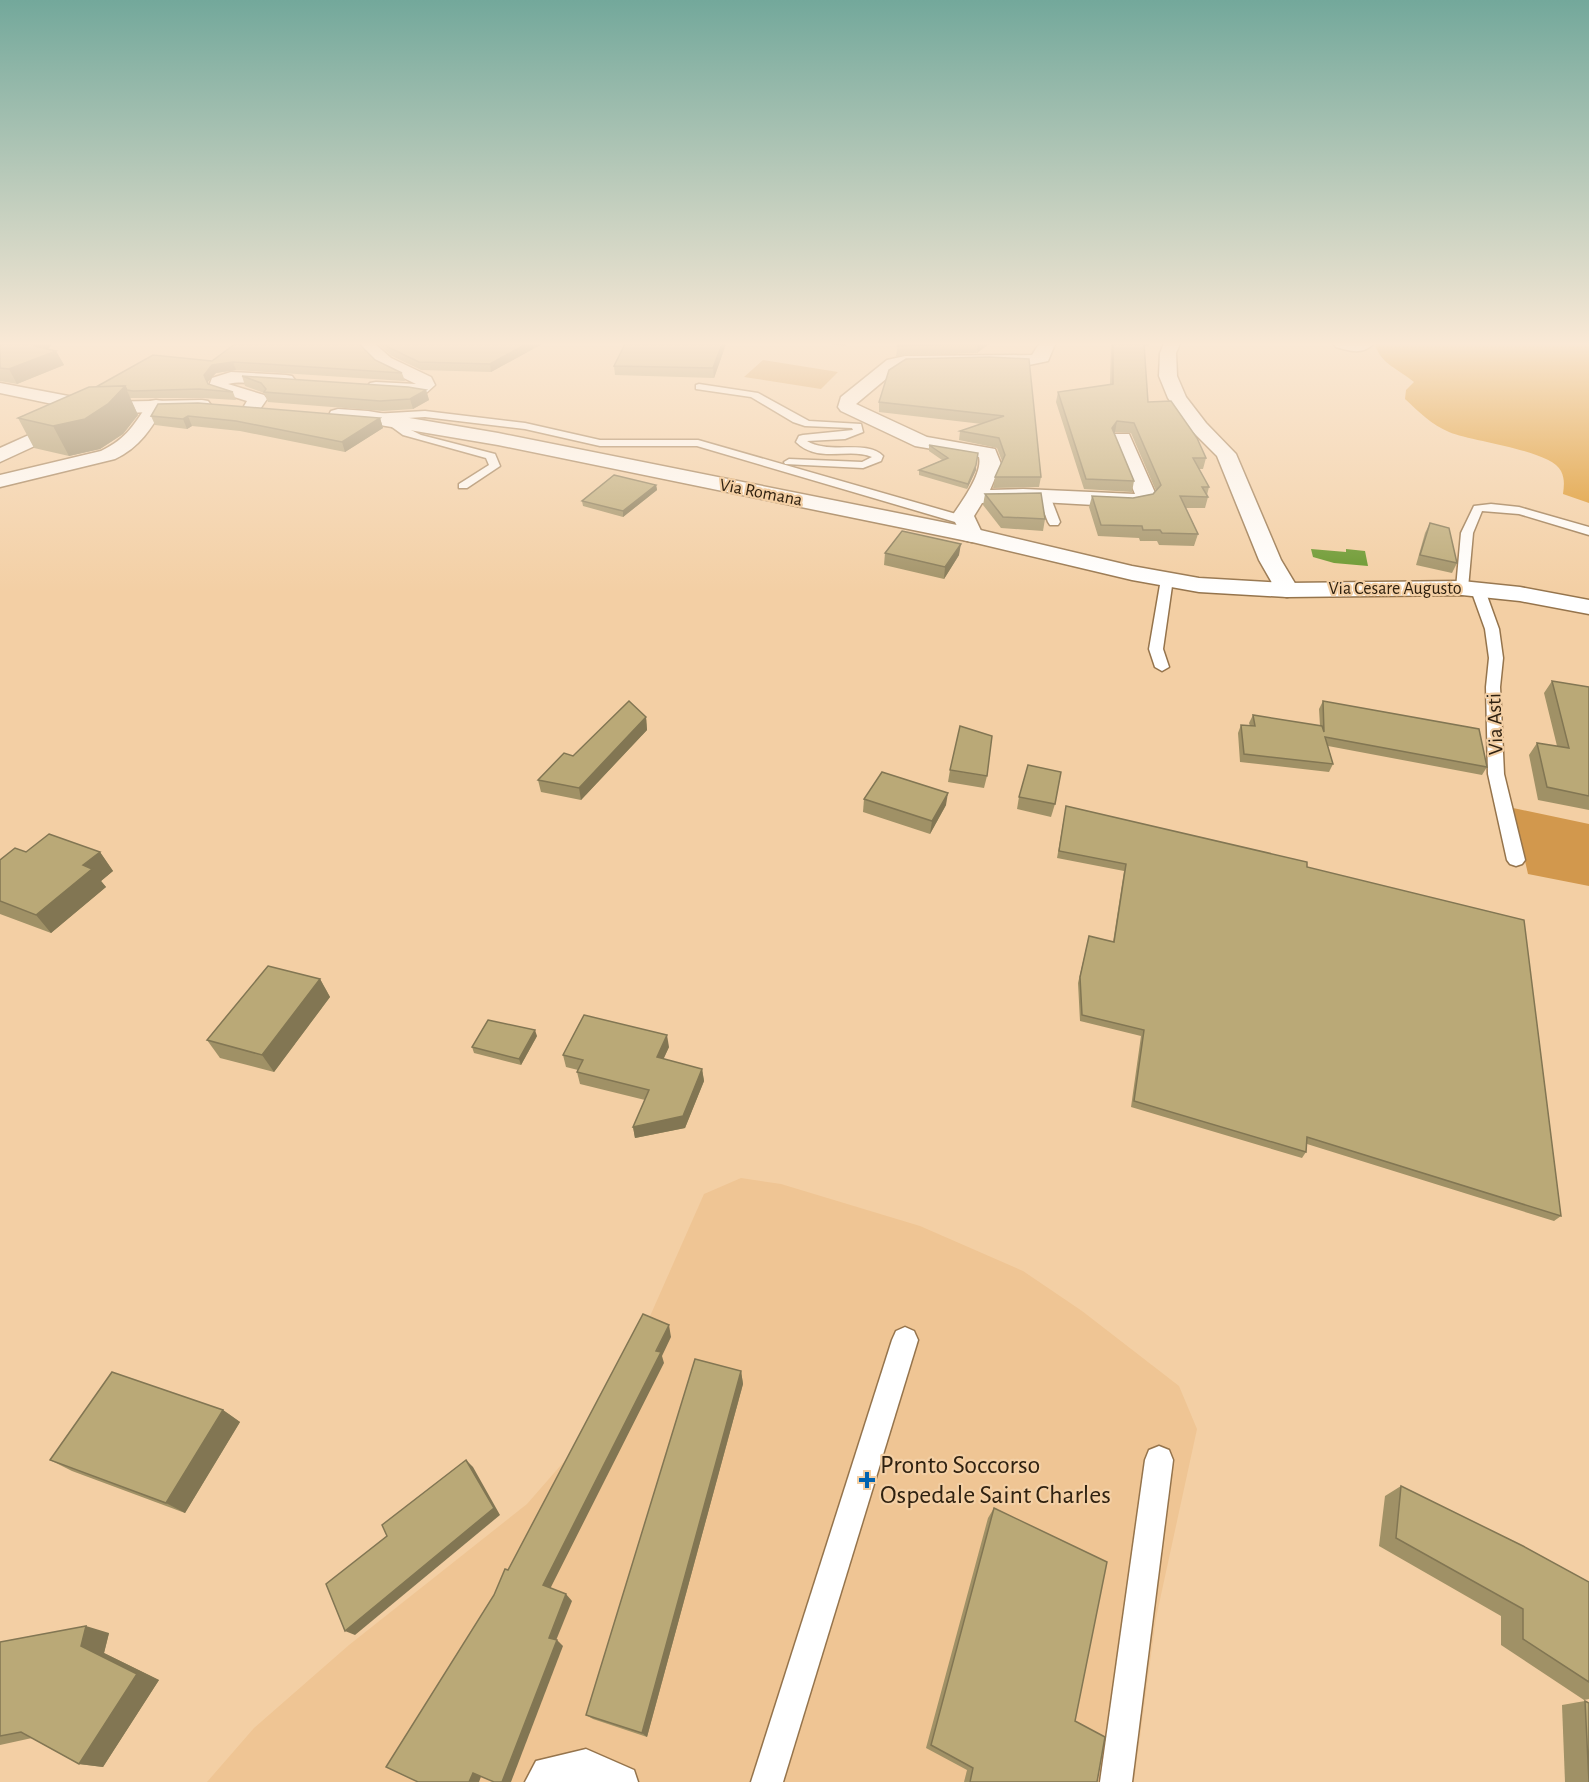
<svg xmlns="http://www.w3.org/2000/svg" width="1589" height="1782" font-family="'Alegreya Sans',sans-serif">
<rect width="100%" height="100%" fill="#f3cfa4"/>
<path fill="#efc594" d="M 741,1178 L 781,1184 L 920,1226 L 1023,1271 L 1082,1311 L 1179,1386 L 1197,1429 L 1156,1618 L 1134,1782 L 207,1782 L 254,1728 L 349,1645 L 527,1504 L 568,1457 L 651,1314 L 704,1194 Z"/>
<g fill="#d2984d">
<path d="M 763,360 L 838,372 L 821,389 L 744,377 Z"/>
<path d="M 1513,808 L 1589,824 L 1589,886 L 1528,874 Z"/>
</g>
<path fill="#d98e18" d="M 1375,344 L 1589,344 L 1589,503 L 1563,494 C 1564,486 1565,479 1561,471 C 1551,450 1473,442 1449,432 C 1432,425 1419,412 1405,399 L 1406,390 L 1414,382 C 1399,369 1380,364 1375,344 Z"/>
<path fill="#639528" d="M 1311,549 L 1346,552 L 1346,549 L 1365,551 L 1368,566 L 1334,563 L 1313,557 Z"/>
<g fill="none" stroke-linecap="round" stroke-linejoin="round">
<defs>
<g id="service">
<path d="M 699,384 L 758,393 L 809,421 L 861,424 L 863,432 L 845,439 L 807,441 C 830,455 866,439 883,456 L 881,461 L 863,468 L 785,464 L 784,462 L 789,459 L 862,462 L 872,457 C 849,447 818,464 796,442 L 799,436 L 803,435 L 853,430 L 852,428 L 805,426 L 793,422 L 751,397 L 696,389 L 696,385 Z"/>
<path d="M 425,411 L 525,423 L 600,440 L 698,440 L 970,518 L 972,521 L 966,525 L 962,524 L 697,446 L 600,446 L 525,429 L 425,417 L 373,420 L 368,417 L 373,414 Z"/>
<path d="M 396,420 L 404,420 L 403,426 L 421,435 L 495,454 L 500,466 L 467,488 L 459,488 L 459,484 L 489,465 L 486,458 L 403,435 L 392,427 Z"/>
<path d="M 1044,493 L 1050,496 L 1060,522 L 1058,525 L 1050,525 L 1048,522 L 1038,496 Z"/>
<path d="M 1491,504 L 1519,507 L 1589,527 L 1589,535 L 1519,514 L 1482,511 L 1473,533 L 1468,588 L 1462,592 L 1457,591 L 1456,588 L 1461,533 L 1474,506 Z"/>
<path d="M 1167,575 L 1173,579 L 1163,649 L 1169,667 L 1162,671 L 1155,667 L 1149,649 L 1161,579 Z"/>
<path d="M 1478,586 L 1485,590 L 1499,629 L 1503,658 L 1500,687 L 1504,774 L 1525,860 L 1522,864 L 1516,866 L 1510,864 L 1507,860 L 1488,774 L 1486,687 L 1489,658 L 1485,629 L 1471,590 Z"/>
<path d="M 905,1327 L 914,1331 L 918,1340 L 783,1782 L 751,1782 L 892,1340 L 896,1331 Z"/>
<path d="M 1159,1446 L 1169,1450 L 1173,1460 L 1132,1782 L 1100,1782 L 1145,1460 L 1149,1450 Z"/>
<path d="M 586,1749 L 634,1770 L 638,1782 L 525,1782 L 536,1761 Z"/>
</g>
<g id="minor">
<path d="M 357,344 L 375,344 L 391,358 L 431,377 L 435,385 L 425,394 L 419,395 L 370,391 L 367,387 L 370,383 L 376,382 L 416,384 L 379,366 Z"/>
<path d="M 1039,344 L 1055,344 L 1048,361 L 1024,366 L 988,364 L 905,366 L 899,368 L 856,404 L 927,437 L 995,449 L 1001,464 L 990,490 L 1023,489 L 1135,494 L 1112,438 L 1115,434 L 1129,434 L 1156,495 L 1150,503 L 1130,507 L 1023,501 L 982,503 L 974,516 L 983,535 L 980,540 L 972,542 L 964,540 L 952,516 C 961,503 983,473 979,457 L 915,446 L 841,411 L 838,407 L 841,397 L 887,360 L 905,356 L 1032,355 Z"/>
<path d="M 1164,344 L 1180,344 L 1176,353 L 1177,376 L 1186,397 L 1206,423 L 1236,454 L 1281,560 L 1299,590 L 1295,595 L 1287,597 L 1279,595 L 1259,560 L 1217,456 L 1192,431 L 1168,398 L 1159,376 L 1160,353 Z"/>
<path d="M 1334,344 L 1373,344 C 1363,355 1349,351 1336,347 Z"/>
<path d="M 231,372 L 286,375 L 292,376 L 295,380 L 292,384 C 272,389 249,379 228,384 L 264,395 L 267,399 L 258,412 L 246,412 L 243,408 L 247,401 L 212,390 L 209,386 L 212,378 Z"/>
<path d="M 156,400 L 162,401 L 165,405 C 151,429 140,447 115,459 L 0,487 L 0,475 L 101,451 C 128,438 134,424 150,401 Z"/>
<path d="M 71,416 L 78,418 L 80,422 L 78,426 L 0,462 L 0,448 Z"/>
</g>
<g id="tertiary">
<path d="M 0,383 L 100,402 L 202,400 L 208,401 L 211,405 L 208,409 L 202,410 L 100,414 L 0,393 Z"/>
<path d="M 338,409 L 368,411 L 498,433 L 972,528 L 1132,566 L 1199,578 L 1287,583 L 1462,581 L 1520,587 L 1589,600 L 1589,614 L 1520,601 L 1462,595 L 1287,597 L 1199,592 L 1132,580 L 972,542 L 498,445 L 368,423 L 331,419 L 329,415 L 331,411 Z"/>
</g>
</defs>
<use href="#service" stroke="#95744c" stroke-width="3"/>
<use href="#minor" stroke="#95744c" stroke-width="3"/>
<use href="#tertiary" stroke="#95744c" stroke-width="3"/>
<use href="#service" fill="#fff" fill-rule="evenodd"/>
<use href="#minor" fill="#fff" fill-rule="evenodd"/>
<use href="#tertiary" fill="#fff" fill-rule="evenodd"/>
</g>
<g fill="#a09166">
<path d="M 0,344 L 56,351 L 64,365 L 17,384 L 0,381 Z"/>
<path d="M 378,344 L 542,344 L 491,372 L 421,370 L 392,356 Z"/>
<path d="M 726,344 L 714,378 L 615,375 L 614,366 Z"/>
<path d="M 829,344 L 847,344 L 845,346 Z"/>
<path d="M 898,344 L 989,344 L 977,353 L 896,356 Z"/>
<path d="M 1106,344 L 1150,344 L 1149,346 L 1144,346 L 1148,402 L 1206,458 L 1203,469 L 1199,469 L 1209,487 L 1207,495 L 1208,497 L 1205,508 L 1186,508 L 1198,534 L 1194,546 L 1159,545 L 1157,541 L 1140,541 L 1139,538 L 1098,536 L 1089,507 L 1092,496 L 1133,498 L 1153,494 L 1156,491 L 1131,433 L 1115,432 L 1114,433 L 1134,481 L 1132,492 L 1084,489 L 1056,402 L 1058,392 L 1110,385 L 1111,344 Z"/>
<path d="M 989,357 L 1041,477 L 1039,487 L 993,488 L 995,477 L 1002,461 L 997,448 L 959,440 L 960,431 L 982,424 L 879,412 L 879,402 Z"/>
<path d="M 375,360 L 402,373 L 405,381 L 236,370 L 216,373 L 207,382 L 208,384 L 233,392 L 236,400 L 202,398 L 130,398 L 138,415 L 123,434 L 100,449 L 69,456 L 34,448 L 18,418 L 96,387 L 212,361 Z"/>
<path d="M 242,376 L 426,390 L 429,400 L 413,409 L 383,411 L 268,402 L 264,393 L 245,386 Z"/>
<path d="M 151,416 L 380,418 L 383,428 L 345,452 L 240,431 L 192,426 L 187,429 L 155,425 Z"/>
<path d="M 929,445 L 976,470 L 967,489 L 919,475 L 919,470 L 942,460 L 929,451 Z"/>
<path d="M 656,485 L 657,490 L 623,517 L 583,506 L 582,501 Z"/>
<path d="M 985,494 L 1045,519 L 1043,531 L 1001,528 L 983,505 Z"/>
<path d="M 1430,523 L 1457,563 L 1452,573 L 1416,565 L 1425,533 Z"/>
<path d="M 885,553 L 959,555 L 944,579 L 884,565 Z"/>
<path d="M 1552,681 L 1589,687 L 1589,810 L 1538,800 L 1529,755 L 1537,743 L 1557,746 L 1544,693 Z"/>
<path d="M 1323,701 L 1487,767 L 1482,775 L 1328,746 L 1333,764 L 1329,772 L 1240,762 L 1238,733 L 1241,725 L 1250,726 L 1249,723 L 1253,715 L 1320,726 L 1319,709 Z"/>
<path d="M 646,717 L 647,730 L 581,800 L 541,792 L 538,780 Z"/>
<path d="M 950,770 L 987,776 L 984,788 L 948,782 Z"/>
<path d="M 1019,797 L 1055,804 L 1051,817 L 1017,809 Z"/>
<path d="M 864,799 L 946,805 L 930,834 L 863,812 Z"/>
<path d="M 1066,806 L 1307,867 L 1561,1216 L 1554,1221 L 1307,1144 L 1306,1152 L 1302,1158 L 1131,1107 L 1141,1036 L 1080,1021 L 1078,983 L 1089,936 L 1113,942 L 1124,871 L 1057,858 Z"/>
<path d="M 26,852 L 100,852 L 113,871 L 101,881 L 106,887 L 51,933 L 0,914 L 0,860 Z"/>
<path d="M 320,979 L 330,997 L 274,1072 L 220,1058 L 207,1040 Z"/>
<path d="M 537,1036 L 521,1065 L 474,1053 L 472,1047 Z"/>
<path d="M 669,1047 L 663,1059 L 702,1069 L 704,1081 L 685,1128 L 635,1138 L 633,1127 L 645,1100 L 580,1084 L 577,1072 L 578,1070 L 566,1067 L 563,1055 Z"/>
<path d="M 741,1371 L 743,1384 L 647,1737 L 593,1719 L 586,1715 Z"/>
<path d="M 223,1410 L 240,1422 L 185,1513 L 72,1471 L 50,1460 Z"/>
<path d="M 1401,1486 L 1589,1582 L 1589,1699 L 1584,1700 L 1501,1645 L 1501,1616 L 1379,1546 L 1385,1496 Z"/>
<path d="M 994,1508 L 1075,1721 L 1097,1782 L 964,1782 L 967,1770 L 926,1748 L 988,1518 Z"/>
<path d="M 109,1633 L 104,1653 L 159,1680 L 103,1767 L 79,1764 L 32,1738 L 0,1745 L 0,1642 Z"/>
<path d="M 1585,1701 L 1589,1782 L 1565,1782 L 1562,1705 Z"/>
</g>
<g fill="#827653">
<path d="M 35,344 L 52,344 L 44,356 L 56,351 L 64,365 L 17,384 L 9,369 Z"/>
<path d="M 526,344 L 542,344 L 491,372 L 490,364 Z"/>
<path d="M 722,344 L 726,344 L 714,378 L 713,368 Z"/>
<path d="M 978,344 L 989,344 L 977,353 Z"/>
<path d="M 233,362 L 236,370 L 216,373 L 207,383 L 204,375 L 212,365 Z"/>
<path d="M 125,386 L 138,415 L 123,434 L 100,449 L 69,456 L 53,426 Z"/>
<path d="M 426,390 L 429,400 L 413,409 L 410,399 Z"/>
<path d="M 188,416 L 192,426 L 187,429 L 183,419 Z"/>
<path d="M 380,418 L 383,428 L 345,452 L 342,442 Z"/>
<path d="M 1117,421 L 1115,432 L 1110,439 L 1112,428 Z"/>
<path d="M 976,465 L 976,470 L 967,489 L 968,484 Z"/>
<path d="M 656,485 L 657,490 L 623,517 L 623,511 Z"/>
<path d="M 961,544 L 959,555 L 944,579 L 945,567 Z"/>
<path d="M 646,717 L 647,730 L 581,800 L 579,788 Z"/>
<path d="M 948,793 L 946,805 L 930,834 L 932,821 Z"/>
<path d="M 100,852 L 113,871 L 101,881 L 106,887 L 51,933 L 36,915 L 83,865 Z"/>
<path d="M 320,979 L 330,997 L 274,1072 L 262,1055 Z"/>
<path d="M 535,1030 L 537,1036 L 521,1065 L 519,1059 Z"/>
<path d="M 667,1035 L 669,1047 L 659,1069 L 657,1057 Z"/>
<path d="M 702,1069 L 704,1081 L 685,1128 L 635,1138 L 633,1127 Z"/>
<path d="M 669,1325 L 671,1337 L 662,1356 L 664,1363 L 549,1591 L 543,1585 Z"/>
<path d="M 741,1371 L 743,1384 L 647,1737 L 642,1733 Z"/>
<path d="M 223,1410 L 240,1422 L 185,1513 L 166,1503 Z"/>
<path d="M 466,1460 L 473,1467 L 500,1515 L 355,1635 L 345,1631 Z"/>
<path d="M 566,1594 L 572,1601 L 555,1643 L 549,1638 Z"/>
<path d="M 86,1626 L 109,1633 L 104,1653 L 159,1680 L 103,1767 L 79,1764 L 81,1646 Z"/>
<path d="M 557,1640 L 563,1646 L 511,1782 L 502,1782 Z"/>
<path d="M 473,1773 L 482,1774 L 479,1782 L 469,1782 Z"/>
</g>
<g fill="#baa977" stroke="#827653" stroke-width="1.5">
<path d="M 0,344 L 35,344 L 34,346 L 56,351 L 9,369 L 0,368 Z"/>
<path d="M 235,344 L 359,344 L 375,360 L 402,373 L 233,362 L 212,365 L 204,375 L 208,384 L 233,392 L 199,389 L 133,391 L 127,390 L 125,386 L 96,387 L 153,355 L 212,361 Z"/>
<path d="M 385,344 L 526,344 L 490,364 L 419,362 L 390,348 Z"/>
<path d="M 625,344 L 722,344 L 713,368 L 614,366 Z"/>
<path d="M 898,344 L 959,344 L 897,346 Z"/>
<path d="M 1113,344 L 1144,344 L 1148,402 L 1171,401 L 1197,438 L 1206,458 L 1193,458 L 1209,487 L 1202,487 L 1208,497 L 1180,496 L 1198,534 L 1162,533 L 1160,530 L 1143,530 L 1142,526 L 1101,525 L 1092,496 L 1133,498 L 1153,494 L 1161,485 L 1134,423 L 1117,421 L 1112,428 L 1134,481 L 1086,479 L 1058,392 L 1113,384 Z"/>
<path d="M 989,357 L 1029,359 L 1041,477 L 995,477 L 1005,455 L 999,438 L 960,431 L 1004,416 L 879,402 L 889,370 L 906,359 Z"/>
<path d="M 242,376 L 408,387 L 426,390 L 410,399 L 380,401 L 264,392 L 266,389 L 261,383 Z"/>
<path d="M 125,386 L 108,404 L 85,419 L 53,426 L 18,418 L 89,387 Z"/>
<path d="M 198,403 L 380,418 L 342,442 L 236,421 L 188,416 L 183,419 L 151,416 L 158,404 Z"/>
<path d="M 929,445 L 978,453 L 976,465 L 968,484 L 919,470 L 948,458 Z"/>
<path d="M 614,475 L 656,485 L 623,511 L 582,501 Z"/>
<path d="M 1041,493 L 1045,519 L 1003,517 L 985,494 Z"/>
<path d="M 1430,523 L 1449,528 L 1457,563 L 1420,555 Z"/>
<path d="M 902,531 L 961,544 L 945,567 L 885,553 Z"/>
<path d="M 1552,681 L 1589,687 L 1589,796 L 1547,787 L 1537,743 L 1569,748 Z"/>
<path d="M 629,701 L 646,717 L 579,788 L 538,780 L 564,753 L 573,756 Z"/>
<path d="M 1323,701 L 1479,729 L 1487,767 L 1325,737 L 1333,764 L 1244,754 L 1241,725 L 1255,726 L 1253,715 L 1322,726 L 1324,732 Z"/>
<path d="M 960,726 L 992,736 L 987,776 L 950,770 Z"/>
<path d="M 1028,765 L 1061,772 L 1055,804 L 1019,797 Z"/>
<path d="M 882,772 L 948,793 L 932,821 L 864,799 Z"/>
<path d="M 1066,806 L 1307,862 L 1307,867 L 1524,920 L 1561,1216 L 1307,1137 L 1306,1152 L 1134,1101 L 1144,1030 L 1082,1015 L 1080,977 L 1089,936 L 1114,942 L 1126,864 L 1059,851 Z"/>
<path d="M 49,834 L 100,852 L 83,865 L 92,869 L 36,915 L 0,901 L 0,860 L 15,848 L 26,852 Z"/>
<path d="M 268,966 L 320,979 L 262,1055 L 207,1040 Z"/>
<path d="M 584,1015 L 667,1035 L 657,1057 L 702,1069 L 683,1116 L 633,1127 L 649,1090 L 577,1072 L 583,1060 L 563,1055 Z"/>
<path d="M 488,1020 L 535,1030 L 519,1059 L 472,1047 Z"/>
<path d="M 643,1314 L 669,1325 L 656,1351 L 661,1352 L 543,1585 L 566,1594 L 549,1638 L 557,1640 L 502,1782 L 494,1782 L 473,1773 L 469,1782 L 418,1782 L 386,1767 L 494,1595 L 505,1569 L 508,1570 Z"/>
<path d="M 695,1359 L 741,1371 L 642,1733 L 586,1715 Z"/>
<path d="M 112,1372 L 223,1410 L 166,1503 L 50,1460 Z"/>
<path d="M 466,1460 L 494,1508 L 345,1631 L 326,1584 L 387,1536 L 382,1525 Z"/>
<path d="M 1401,1486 L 1523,1546 L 1589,1582 L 1589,1682 L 1523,1639 L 1523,1609 L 1396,1538 Z"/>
<path d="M 994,1508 L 1107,1562 L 1075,1721 L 1105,1737 L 1097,1782 L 970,1782 L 973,1768 L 931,1745 Z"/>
<path d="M 86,1626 L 81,1646 L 137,1674 L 79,1764 L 21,1732 L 0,1736 L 0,1642 Z"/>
<path d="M 1585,1701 L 1589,1703 L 1589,1782 Z"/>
</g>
<linearGradient id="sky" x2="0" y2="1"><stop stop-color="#73a89b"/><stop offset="0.58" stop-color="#fae9d6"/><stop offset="1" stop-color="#fae9d6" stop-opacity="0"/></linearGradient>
<rect width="1589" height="593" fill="url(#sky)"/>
<path fill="#0264b1" stroke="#f3cfa4" stroke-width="2" d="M864 1471h6v6h6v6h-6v6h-6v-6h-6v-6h6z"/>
<g text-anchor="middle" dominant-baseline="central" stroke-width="4.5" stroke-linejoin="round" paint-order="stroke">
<g font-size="18" fill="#2f2110" stroke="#f3cfa4">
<text transform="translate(761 493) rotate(11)">Via Romana</text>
<text x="1395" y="589">Via Cesare Augusto</text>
</g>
<g font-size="21" fill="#2f2110" stroke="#f3cfa4">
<text transform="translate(1495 724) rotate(-92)">Via Asti</text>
</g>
<g font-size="26" fill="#2f2110" stroke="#f3cfa4" text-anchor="start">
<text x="880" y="1465">Pronto Soccorso<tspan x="880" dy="30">Ospedale Saint Charles</tspan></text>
</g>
</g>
</svg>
